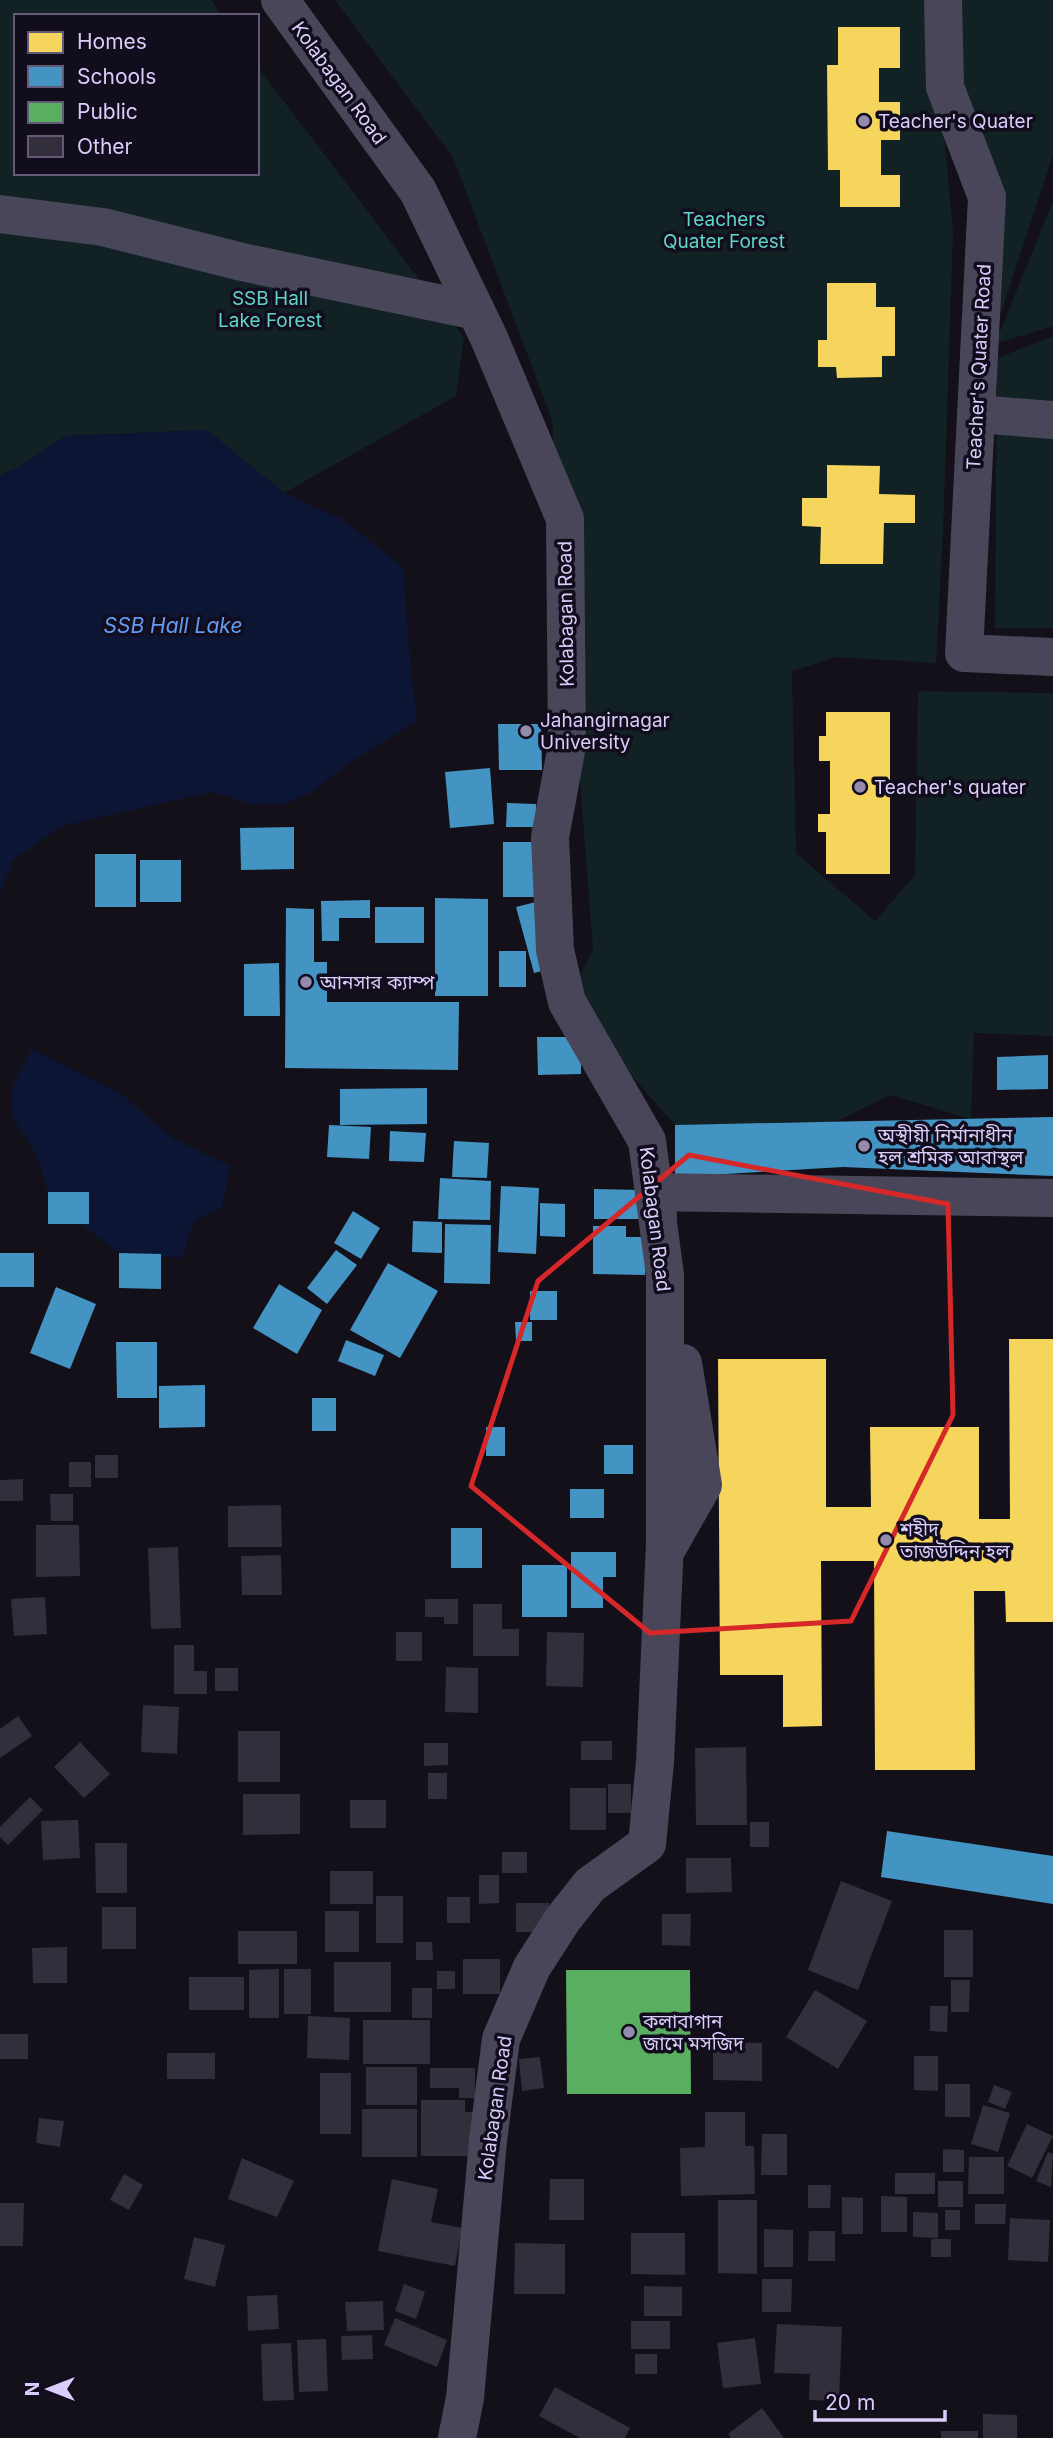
<svg xmlns="http://www.w3.org/2000/svg" width="1053" height="2438" viewBox="0 0 1053 2438" font-family="Inter,'Noto Sans Bengali',sans-serif">
<style>
.green{fill:#112124}
.water{fill:#0d1534}
.homes{fill:#f6d55c}
.schools{fill:#4393c3}
.public{fill:#5aae61}
.building{fill:#322e3c}
.lines{fill:none;stroke-linecap:round;stroke-linejoin:round}
.minor{stroke:#494659;stroke-width:38}
.marked{fill:none;stroke:#d62828;stroke-width:5;stroke-linejoin:round}
.poi-dot{fill:#948bac;stroke:#120d1d;stroke-width:2.5}
.labels{text-anchor:middle;dominant-baseline:central;stroke-width:7;stroke-linejoin:round;paint-order:stroke}
.street-label{font-size:19px;fill:#d9cdfb;stroke:#120d1d}
.poi-label{font-size:19px;fill:#d9cdfb;stroke:#120d1d;text-anchor:start}
.park-label{font-size:19px;fill:#5fd5c9;stroke:#120d1d}
.water-label{font-size:21px;font-style:italic;fill:#639af3;stroke:#120d1d}
</style>
<rect width="100%" height="100%" fill="#13101a"/>
<!-- green -->
<g class="green">
<polygon points="0,0 211,0 222,16 16,16 16,173 257,173 257,66 464,338 456,396 284,493 207,430 65,436 18,468 0,475"/>
<polygon points="335,0 932,0 953,231 943,533 936,663 836,657 792,671 796,853 875,921 915,875 918,691 1053,693 1053,1036 974,1033 971,1119 890,1095 835,1122 675,1125 567,1002 593,949 552,420 453,157"/>
<polygon points="958,0 1053,0 1053,155 996,328 960,83"/>
<polygon points="1053,201 1053,326 995,344"/>
<polygon points="1053,336 1053,628 995,628 997,358"/>
</g>
<!-- water -->
<g class="water">
<polygon points="207,430 284,493 342,519 404,568 408,640 417,721 348,764 314,791 285,804 252,804 212,792 62,826 13,860 0,894 0,475 18,468 65,436"/>
<polygon points="32,1049 120,1093 174,1139 230,1166 222,1207 194,1221 181,1258 119,1253 63,1211 48,1192 35,1152 13,1118 11,1090"/>
</g>
<!-- homes -->
<g class="homes">
<polygon points="838,27 900,27 900,68 879,68 879,102 900,102 900,140 881,140 881,175 900,175 900,207 840,207 840,170 828,170 827,65 838,65"/>
<polygon points="827,283 876,283 876,307 895,307 895,356 882,356 882,377 837,378 836,367 818,367 818,340 827,340"/>
<polygon points="827,465 880,466 879,494 915,495 915,523 884,523 883,564 820,564 821,527 802,526 802,498 827,498"/>
<polygon points="826,712 890,712 890,874 826,874 826,832 818,832 818,814 830,814 830,761 819,761 819,736 826,736"/>
<polygon points="1009,1339 1053,1339 1053,1622 1006,1622 1005,1591 974,1591 975,1770 875,1770 874,1561 821,1561 822,1726 783,1727 783,1675 720,1675 718,1359 826,1359 826,1507 871,1507 870,1427 979,1427 979,1519 1010,1519"/>
</g>
<!-- schools -->
<g class="schools">
<polygon points="498,724 541,724 542,770 499,770"/>
<polygon points="490,768 494,824 450,828 445,772"/>
<polygon points="507,803 536,804 536,827 506,827"/>
<polygon points="294,827 294,869 241,870 240,828"/>
<rect x="503" y="842" width="36" height="55"/>
<rect x="95" y="854" width="41" height="53"/>
<rect x="140" y="860" width="41" height="42"/>
<polygon points="435,898 488,899 488,996 435,996"/>
<polygon points="370,900 370,918 339,918 339,941 322,941 321,901"/>
<polygon points="536,902 554,968 534,973 516,907"/>
<rect x="375" y="907" width="49" height="36"/>
<polygon points="286,908 314,909 314,962 327,962 327,1002 459,1002 458,1070 285,1068"/>
<rect x="499" y="951" width="27" height="36"/>
<polygon points="279,963 280,1016 244,1016 244,964"/>
<polygon points="537,1037 581,1037 581,1074 538,1075"/>
<polygon points="1048,1055 1048,1089 997,1090 997,1057"/>
<polygon points="427,1088 427,1124 340,1125 340,1089"/>
<polygon points="1053,1117 1053,1176 843,1167 675,1177 675,1125"/>
<polygon points="329,1125 371,1127 369,1159 327,1157"/>
<polygon points="390,1131 426,1133 424,1162 389,1161"/>
<polygon points="454,1141 489,1143 487,1178 452,1177"/>
<polygon points="440,1178 491,1181 490,1220 438,1219"/>
<polygon points="501,1186 539,1188 536,1254 498,1252"/>
<polygon points="594,1189 641,1190 640,1219 594,1219"/>
<rect x="48" y="1192" width="41" height="32"/>
<polygon points="540,1203 565,1204 565,1237 540,1236"/>
<polygon points="353,1211 380,1228 361,1259 334,1243"/>
<polygon points="413,1221 442,1222 442,1253 412,1252"/>
<polygon points="445,1224 491,1225 490,1284 444,1283"/>
<polygon points="593,1226 626,1226 626,1237 646,1237 645,1275 593,1274"/>
<polygon points="336,1250 357,1265 327,1304 307,1288"/>
<rect x="0" y="1253" width="34" height="34"/>
<polygon points="119,1253 161,1254 161,1289 119,1288"/>
<polygon points="388,1263 438,1291 400,1358 350,1330"/>
<polygon points="279,1284 322,1310 297,1354 253,1328"/>
<polygon points="56,1287 96,1304 70,1369 30,1353"/>
<rect x="530" y="1291" width="27" height="29"/>
<polygon points="515,1322 532,1322 532,1341 516,1341"/>
<polygon points="346,1340 384,1355 375,1376 338,1361"/>
<polygon points="116,1342 157,1342 157,1398 117,1398"/>
<polygon points="205,1385 205,1427 159,1428 159,1386"/>
<rect x="312" y="1398" width="24" height="33"/>
<rect x="486" y="1427" width="19" height="29"/>
<rect x="604" y="1445" width="29" height="29"/>
<rect x="570" y="1489" width="34" height="29"/>
<rect x="451" y="1528" width="31" height="40"/>
<polygon points="571,1552 616,1552 616,1577 603,1577 603,1608 571,1608"/>
<rect x="522" y="1565" width="45" height="52"/>
<polygon points="887,1831 1053,1856 1053,1904 881,1877"/>
</g>
<!-- public -->
<polygon class="public" points="566,1970 690,1970 691,2094 567,2094"/>
<!-- building -->
<g class="building">
<rect x="95" y="1455" width="23" height="23"/>
<rect x="69" y="1462" width="22" height="25"/>
<polygon points="23,1479 23,1501 0,1501 0,1480"/>
<polygon points="50,1494 73,1494 73,1521 51,1521"/>
<polygon points="281,1505 282,1547 228,1547 228,1506"/>
<polygon points="36,1525 79,1525 80,1576 36,1577"/>
<polygon points="178,1547 181,1628 151,1629 148,1548"/>
<polygon points="281,1555 282,1595 242,1595 241,1556"/>
<polygon points="45,1597 47,1634 14,1636 11,1599"/>
<polygon points="425,1599 458,1599 458,1624 444,1624 444,1617 425,1617"/>
<polygon points="473,1604 502,1604 502,1629 519,1629 519,1656 473,1656"/>
<rect x="396" y="1632" width="26" height="29"/>
<polygon points="547,1632 584,1633 583,1687 546,1686"/>
<polygon points="174,1645 194,1645 194,1671 207,1671 207,1694 174,1694"/>
<polygon points="446,1667 478,1668 478,1713 445,1712"/>
<rect x="215" y="1668" width="23" height="23"/>
<polygon points="143,1705 179,1707 177,1754 141,1752"/>
<polygon points="18,1716 32,1736 0,1758 0,1729"/>
<rect x="238" y="1731" width="42" height="51"/>
<rect x="581" y="1741" width="31" height="19"/>
<polygon points="80,1742 110,1774 84,1798 54,1767"/>
<polygon points="424,1743 448,1743 448,1765 424,1766"/>
<polygon points="746,1747 747,1825 696,1825 695,1748"/>
<rect x="428" y="1773" width="19" height="26"/>
<rect x="608" y="1784" width="23" height="29"/>
<rect x="570" y="1788" width="36" height="42"/>
<polygon points="243,1794 300,1794 300,1834 243,1835"/>
<polygon points="30,1797 43,1810 8,1845 0,1837 0,1827"/>
<rect x="350" y="1800" width="36" height="28"/>
<polygon points="78,1820 80,1858 43,1860 41,1821"/>
<rect x="750" y="1822" width="19" height="25"/>
<polygon points="95,1843 127,1843 127,1893 96,1893"/>
<rect x="502" y="1852" width="25" height="21"/>
<polygon points="686,1858 731,1858 732,1892 686,1893"/>
<rect x="330" y="1871" width="43" height="33"/>
<polygon points="479,1875 499,1875 499,1903 479,1904"/>
<polygon points="841,1881 892,1901 858,1990 808,1970"/>
<rect x="376" y="1896" width="27" height="47"/>
<rect x="447" y="1897" width="23" height="26"/>
<rect x="516" y="1903" width="33" height="29"/>
<rect x="102" y="1907" width="34" height="42"/>
<rect x="325" y="1911" width="34" height="41"/>
<polygon points="662,1914 691,1914 690,1946 662,1945"/>
<rect x="944" y="1930" width="29" height="47"/>
<rect x="238" y="1931" width="59" height="33"/>
<polygon points="416,1942 432,1942 433,1960 416,1960"/>
<polygon points="67,1947 67,1983 33,1983 32,1948"/>
<rect x="463" y="1959" width="37" height="35"/>
<rect x="334" y="1962" width="57" height="50"/>
<polygon points="279,1969 279,2018 249,2018 249,1970"/>
<rect x="284" y="1969" width="27" height="45"/>
<rect x="437" y="1971" width="18" height="18"/>
<rect x="189" y="1977" width="55" height="33"/>
<polygon points="951,1980 970,1980 969,2012 951,2012"/>
<rect x="412" y="1988" width="20" height="30"/>
<polygon points="815,1990 867,2021 838,2069 786,2037"/>
<polygon points="930,2006 948,2006 947,2032 930,2031"/>
<polygon points="308,2016 350,2018 349,2060 307,2058"/>
<rect x="363" y="2020" width="67" height="44"/>
<rect x="0" y="2034" width="28" height="25"/>
<polygon points="713,2042 762,2043 762,2081 713,2080"/>
<rect x="167" y="2053" width="48" height="26"/>
<polygon points="914,2056 938,2056 938,2091 914,2090"/>
<polygon points="540,2057 544,2088 522,2091 519,2059"/>
<rect x="366" y="2067" width="51" height="38"/>
<polygon points="430,2068 475,2068 475,2098 459,2098 459,2088 430,2088"/>
<rect x="320" y="2073" width="31" height="61"/>
<rect x="945" y="2084" width="25" height="33"/>
<polygon points="994,2085 1012,2092 1005,2109 988,2102"/>
<polygon points="421,2100 465,2100 465,2112 483,2112 483,2156 421,2156"/>
<polygon points="983,2105 1010,2113 998,2152 971,2144"/>
<rect x="362" y="2109" width="55" height="48"/>
<polygon points="705,2112 745,2112 745,2146 754,2146 755,2194 681,2196 680,2148 705,2147"/>
<polygon points="39,2118 64,2121 60,2147 36,2143"/>
<polygon points="1027,2124 1053,2136 1032,2178 1007,2166"/>
<polygon points="762,2134 787,2134 787,2175 761,2175"/>
<polygon points="943,2149 964,2150 964,2172 943,2172"/>
<polygon points="1048,2152 1053,2154 1051,2187 1036,2181"/>
<polygon points="969,2157 1004,2157 1004,2194 968,2194"/>
<polygon points="242,2158 294,2181 277,2217 228,2199"/>
<rect x="895" y="2173" width="40" height="21"/>
<polygon points="124,2174 143,2185 129,2210 110,2200"/>
<polygon points="392,2179 438,2189 431,2222 462,2228 455,2266 378,2251"/>
<polygon points="550,2179 584,2179 584,2220 549,2220"/>
<rect x="938" y="2181" width="25" height="26"/>
<polygon points="808,2185 831,2185 830,2208 808,2208"/>
<polygon points="881,2196 907,2197 907,2232 881,2232"/>
<polygon points="842,2197 863,2198 863,2234 842,2234"/>
<polygon points="718,2200 757,2200 757,2274 718,2273"/>
<polygon points="0,2203 24,2203 23,2246 0,2246"/>
<polygon points="975,2204 1006,2204 1005,2224 975,2224"/>
<rect x="945" y="2210" width="15" height="20"/>
<polygon points="913,2212 938,2213 938,2238 913,2237"/>
<polygon points="1010,2218 1050,2220 1048,2262 1008,2260"/>
<polygon points="764,2229 793,2230 793,2267 764,2267"/>
<polygon points="809,2231 835,2231 835,2261 808,2261"/>
<polygon points="631,2233 685,2233 685,2275 631,2274"/>
<polygon points="194,2237 225,2245 215,2287 184,2279"/>
<rect x="931" y="2239" width="20" height="18"/>
<polygon points="515,2243 565,2244 565,2294 514,2294"/>
<polygon points="762,2279 792,2279 791,2312 762,2312"/>
<polygon points="404,2284 425,2292 416,2319 395,2311"/>
<polygon points="644,2286 682,2287 682,2316 644,2316"/>
<polygon points="277,2295 279,2329 248,2331 247,2296"/>
<polygon points="383,2301 384,2330 347,2331 345,2302"/>
<polygon points="395,2318 447,2340 437,2367 384,2345"/>
<rect x="631" y="2321" width="39" height="28"/>
<polygon points="777,2324 842,2327 839,2401 809,2400 810,2374 774,2373"/>
<polygon points="372,2335 373,2359 342,2360 341,2336"/>
<polygon points="755,2338 761,2384 723,2388 717,2343"/>
<polygon points="326,2339 328,2391 299,2392 297,2340"/>
<polygon points="291,2343 294,2400 263,2401 261,2344"/>
<rect x="635" y="2354" width="22" height="20"/>
<polygon points="555,2387 630,2428 625,2438 580,2438 539,2416"/>
<polygon points="762,2408 784,2438 731,2438 728,2434"/>
<polygon points="983,2414 1017,2415 1017,2438 983,2438"/>
<rect x="941" y="2431" width="37" height="7"/>
</g>
<g class="lines">
<!-- minor -->
<g class="minor">
<polyline points="280,0 418,191 489,338 565,519 567,746 550,837 555,950 567,1002 647,1141 665,1275 665,1543 655,1762 647,1844 590,1885 563,1919 532,1967 501,2039 488,2141 465,2398 457,2438"/>
<polyline points="943,0 945,87 987,197 964,653 1053,657"/>
<polyline points="0,214 103,227 242,262 476,311"/>
<polyline points="976,414 1053,420"/>
<polyline points="658,1217 654,1192 1053,1198"/>
<polyline points="666,1550 703,1485 683,1363"/>
</g>
</g>
<!-- marked area -->
<path class="marked" d="M689,1155L948,1204L953,1415L851,1621L650,1633L471,1486L538,1281Z"/>
<!-- markers -->
<g class="poi-dot">
<circle cx="864" cy="121" r="7"/>
<circle cx="526" cy="731" r="7"/>
<circle cx="860" cy="787" r="7"/>
<circle cx="306" cy="982" r="7"/>
<circle cx="864" cy="1146" r="7"/>
<circle cx="886" cy="1540" r="7"/>
<circle cx="629" cy="2032" r="7"/>
</g>
<g class="labels">
<!-- street labels -->
<g class="street-label">
<text transform="translate(339 83) rotate(54)">Kolabagan Road</text>
<text transform="translate(979 367) rotate(-87)">Teacher's Quater Road</text>
<text transform="translate(566 614) rotate(-91)">Kolabagan Road</text>
<text transform="translate(655 1219) rotate(83)">Kolabagan Road</text>
<text transform="translate(495 2108) rotate(-82)">Kolabagan Road</text>
</g>
<!-- poi labels -->
<g class="poi-label">
<text x="878" y="121">Teacher's Quater</text>
<text x="540" y="720">Jahangirnagar<tspan x="540" dy="22">University</tspan></text>
<text x="874" y="787">Teacher's quater</text>
<text x="320" y="982">আনসার ক্যাম্প</text>
<text x="878" y="1135">অস্থীয়ী নির্মানাধীন<tspan x="878" dy="22">হল শ্রমিক আবাস্থল</tspan></text>
<text x="900" y="1529">শহীদ<tspan x="900" dy="22">তাজউদ্দিন হল</tspan></text>
<text x="643" y="2021">কলাবাগান<tspan x="643" dy="22">জামে মসজিদ</tspan></text>
</g>
<!-- park labels -->
<g class="park-label">
<text x="724" y="219">Teachers<tspan x="724" dy="22">Quater Forest</tspan></text>
<text x="270" y="298">SSB Hall<tspan x="270" dy="22">Lake Forest</tspan></text>
</g>
<!-- water labels -->
<g class="water-label">
<text x="173" y="625">SSB Hall Lake</text>
</g>
</g>
<!-- legend -->
<rect x="14" y="14" width="245" height="161" fill="#120d1d" stroke="#625a76" stroke-width="2"/>
<rect x="28" y="32" width="35" height="21" fill="#f6d55c" stroke="#625a76" stroke-width="2"/>
<text x="77" y="49" font-size="21" fill="#d9cdfb">Homes</text>
<rect x="28" y="66" width="35" height="21" fill="#4393c3" stroke="#625a76" stroke-width="2"/>
<text x="77" y="84" font-size="21" fill="#d9cdfb">Schools</text>
<rect x="28" y="102" width="35" height="21" fill="#5aae61" stroke="#625a76" stroke-width="2"/>
<text x="77" y="119" font-size="21" fill="#d9cdfb">Public</text>
<rect x="28" y="136" width="35" height="21" fill="#322e3c" stroke="#625a76" stroke-width="2"/>
<text x="77" y="154" font-size="21" fill="#d9cdfb">Other</text>
<!-- north arrow -->
<g transform="translate(49 2389) rotate(270)" stroke="#120d1d" stroke-width="5" paint-order="stroke">
<path d="M0-5L12 26L0 18L-12 26Z" fill="#d9cdfb"/>
<text y="-10" font-size="19" font-weight="bold" text-anchor="middle" fill="#d9cdfb">N</text>
</g>
<!-- scale -->
<path d="M815 2410v10h130v-10" fill="none" stroke="#d9cdfb" stroke-width="3.5"/>
<text x="825" y="2410" font-size="21" fill="#d9cdfb" stroke="#120d1d" stroke-width="5" paint-order="stroke">20 m</text>
</svg>
